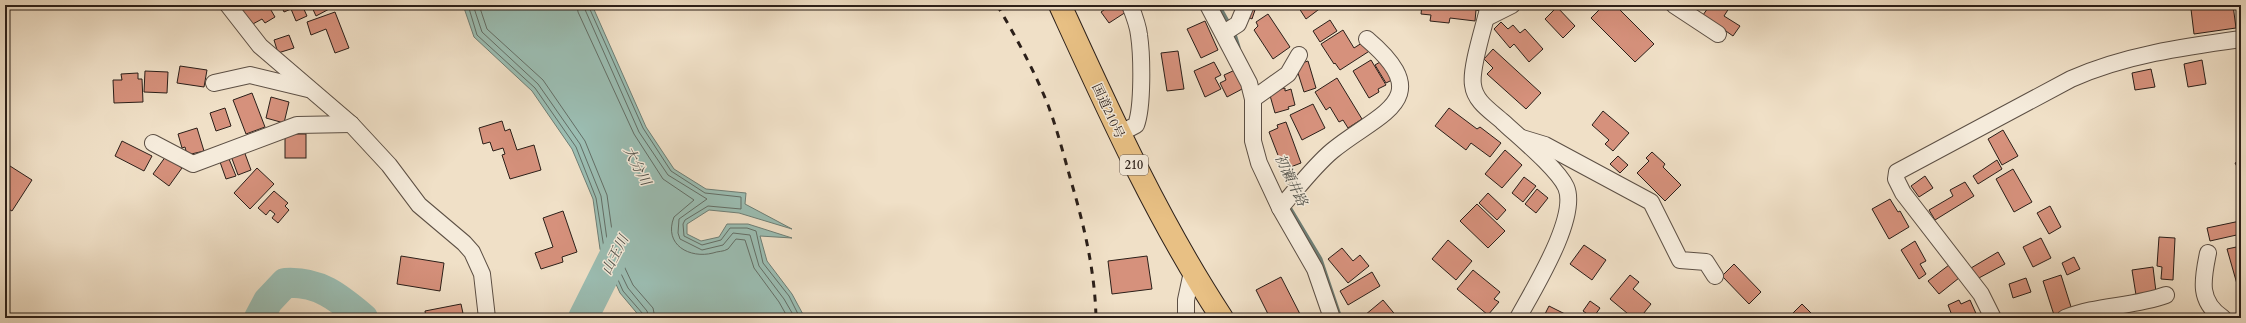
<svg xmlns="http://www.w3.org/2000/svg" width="2246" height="323" viewBox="0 0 2246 323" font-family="Cardo,'Noto Serif JP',serif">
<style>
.water{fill:#9bbdb2;stroke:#6e7e75}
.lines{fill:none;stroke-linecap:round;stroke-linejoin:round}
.shore{stroke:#636e66;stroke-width:1}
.stream{stroke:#6e7e75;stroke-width:5}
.river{stroke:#9bbdb2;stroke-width:30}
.building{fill:#d6917c;stroke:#2b1f19}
.minor-casing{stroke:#5c4f44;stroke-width:18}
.highway-casing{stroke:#2b1f19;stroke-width:24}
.minor{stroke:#f5ebdb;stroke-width:16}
.highway{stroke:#e8c084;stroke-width:22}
.rail{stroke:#2b1f19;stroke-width:3;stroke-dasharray:7 7;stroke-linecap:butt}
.labels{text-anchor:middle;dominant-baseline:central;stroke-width:3;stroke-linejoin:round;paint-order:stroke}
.shield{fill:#f5ebdb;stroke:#685c53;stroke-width:1}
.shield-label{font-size:12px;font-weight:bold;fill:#2b1f19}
.street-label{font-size:13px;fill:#2b1f19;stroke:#f5ebdb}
.water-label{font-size:14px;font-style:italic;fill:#4d4e47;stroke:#f5ebdb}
</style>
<rect width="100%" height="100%" fill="#f0e0c7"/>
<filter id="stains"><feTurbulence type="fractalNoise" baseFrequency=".005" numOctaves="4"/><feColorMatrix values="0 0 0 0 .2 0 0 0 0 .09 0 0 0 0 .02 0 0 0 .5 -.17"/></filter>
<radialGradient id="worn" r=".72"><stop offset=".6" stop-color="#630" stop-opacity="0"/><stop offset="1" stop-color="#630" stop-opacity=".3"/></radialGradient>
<!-- water -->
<polygon class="water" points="463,5 592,5 646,127 674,169 706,189 746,193 745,204 792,229 739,213 709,210 687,224 687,234 701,241 719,237 727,224 748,224 792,238 760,236 767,261 792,294 805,318 641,318 620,293 600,249 593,199 572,149 532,91 474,37"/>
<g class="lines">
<!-- shore -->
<g class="shore">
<polyline points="468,5 477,35 535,88 576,147 596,198 604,248 623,291 643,314 644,318"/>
<polyline points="473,5 482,32 538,84 580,144 601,196 608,247 628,288 647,311 649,318"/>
<polyline points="479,5 487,29 543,80 585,141 607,195 614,245 633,285 653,308 655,318"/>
<path d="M577,5L578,12L634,134L663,179L694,200L674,217C663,245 690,259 713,253C718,251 723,252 728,249C731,246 733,242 736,239L745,240L754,268L779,302L788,318"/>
<polyline points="583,5 639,132 668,175 707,199 679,219 678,233 680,239 702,250 723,245 733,233 750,235 759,266 784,299 795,318"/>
<polyline points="588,5 643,128 671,171 705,193 741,197 741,209 708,206 685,220 683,224 684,236 702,245 721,240 730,228 747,228 756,231 763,263 789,296 800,318"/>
</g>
<!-- stream -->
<g class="stream">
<polyline points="1218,5 1234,34 1238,47"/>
<polyline points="1287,204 1320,259 1340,318"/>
</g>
<!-- river -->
<g class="river">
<path d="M259,318L268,301L285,283C319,281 338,297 363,318"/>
<polyline points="583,318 627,230"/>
</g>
</g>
<!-- building -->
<g class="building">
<polygon points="239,5 268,5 275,17 265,23 262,19 251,25"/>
<polygon points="281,5 302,5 307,16 296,21 291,9 284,12"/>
<polygon points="311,5 332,5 333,7 316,16"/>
<polygon points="1111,5 1121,5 1126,12 1109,23 1101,12"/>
<polygon points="1297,5 1320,5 1322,7 1306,19"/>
<polygon points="1422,5 1481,5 1480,11 1476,10 1475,21 1450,18 1449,23 1430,21 1431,15 1421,14"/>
<polygon points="1604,5 1615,5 1654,44 1635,62 1591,18"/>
<polygon points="1710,5 1731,5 1724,16 1740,26 1733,36 1703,15"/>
<polygon points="2224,5 2233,5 2236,28 2194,34 2191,9"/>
<polygon points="1557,7 1575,26 1563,38 1545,19"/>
<polygon points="1251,8 1255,10 1252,19 1248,17"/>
<polygon points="335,12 349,48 335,53 326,29 311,35 307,22"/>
<polygon points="1268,14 1290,47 1273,59 1254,30 1258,26 1256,22"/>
<polygon points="1330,20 1337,31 1320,42 1313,31"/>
<polygon points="1205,21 1218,50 1201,58 1187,29"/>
<polygon points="1501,22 1508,29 1513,25 1520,33 1525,29 1543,49 1529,62 1514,44 1510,48 1494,29"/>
<polygon points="1343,30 1354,48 1365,41 1371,50 1340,70 1335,63 1334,64 1321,44"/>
<polygon points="289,35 294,48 278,53 274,40"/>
<polygon points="1493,49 1541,93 1526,109 1487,74 1493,68 1484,59"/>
<polygon points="1178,51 1184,89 1167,91 1161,53"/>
<polygon points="1385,59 1396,78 1386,83 1375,65"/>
<polygon points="1371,60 1386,85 1378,89 1379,92 1369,98 1353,71"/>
<polygon points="2202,60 2206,84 2188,87 2184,64"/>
<polygon points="1308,61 1316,88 1304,92 1297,70 1300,69 1299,64"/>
<polygon points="1214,62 1221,75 1215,78 1221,89 1205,97 1194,71"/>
<polygon points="180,66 207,70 204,87 177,83"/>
<polygon points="2151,69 2155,87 2135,90 2132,73"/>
<polygon points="1235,70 1244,88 1227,97 1220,83 1226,80 1224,75"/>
<polygon points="145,71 168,72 167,93 144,92"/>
<polygon points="138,73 138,79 142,79 143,102 114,103 113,80 122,80 121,74"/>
<polygon points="1337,78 1362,119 1348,128 1343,120 1339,122 1330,107 1326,110 1315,92"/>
<polygon points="1285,88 1285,91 1291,89 1295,105 1288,107 1289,109 1275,113 1269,92"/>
<polygon points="252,93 265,127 246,134 233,100"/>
<polygon points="271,97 289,102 284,123 266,118"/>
<polygon points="1313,104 1325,128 1302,140 1290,115"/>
<polygon points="225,108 231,126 216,131 210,113"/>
<polygon points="1449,108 1477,129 1480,127 1501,143 1490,157 1471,143 1466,150 1435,126"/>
<polygon points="1603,111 1629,133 1613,151 1605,144 1609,140 1592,125"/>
<polygon points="502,121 505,131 510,129 517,150 534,145 541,170 510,179 502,155 505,154 503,148 493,151 490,142 483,144 479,128"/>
<polygon points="1286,122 1301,163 1288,168 1285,161 1281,163 1269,132 1278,128 1277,125"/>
<polygon points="197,128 204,151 187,155 185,147 182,148 178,134"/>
<polygon points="2003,130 2018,156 2002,165 1988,139"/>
<rect x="285" y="134" width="21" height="24"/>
<polygon points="122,141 152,156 144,171 115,156"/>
<polygon points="1505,150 1522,165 1502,188 1485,174"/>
<polygon points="244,151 251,170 238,175 231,156"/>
<polygon points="1652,152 1665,164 1663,167 1681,185 1665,201 1637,173 1649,161 1646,158"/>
<polygon points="166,156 182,168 169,186 153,174"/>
<polygon points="1618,156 1628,165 1620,173 1610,164"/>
<polygon points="229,159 236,176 226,179 220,162"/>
<polygon points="1997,160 2002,169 1978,184 1973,176"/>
<polygon points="2241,160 2241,174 2235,163"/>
<polygon points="10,166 32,180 12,211 5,207 5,174"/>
<polygon points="257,168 274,184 250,209 234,193"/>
<polygon points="2013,169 2032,202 2014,212 1996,179"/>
<polygon points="1925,176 1933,188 1919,197 1911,186"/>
<polygon points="1524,177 1536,186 1523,202 1512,193"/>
<polygon points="1965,182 1974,196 1935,220 1929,210 1953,196 1950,190"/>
<polygon points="1537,189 1548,198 1536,213 1525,204"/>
<polygon points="274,191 288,203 285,206 289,210 278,223 272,218 275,214 270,210 266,215 258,208"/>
<polygon points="1488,193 1506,210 1497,220 1479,203"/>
<polygon points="1890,199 1898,212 1900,211 1909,227 1889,239 1872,209"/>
<polygon points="1477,204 1505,231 1488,248 1460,221"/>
<polygon points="2050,206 2061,227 2049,234 2037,213"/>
<polygon points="563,211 577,252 562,257 563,262 541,269 535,253 553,247 543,218"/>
<polygon points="2240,221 2241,234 2210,241 2207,228"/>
<polygon points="2159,237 2175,238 2173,280 2161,279 2162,267 2157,266"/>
<polygon points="2041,238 2051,258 2033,267 2023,247"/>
<polygon points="1448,240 1472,261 1456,280 1432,259"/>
<polygon points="1915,241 1926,261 1920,264 1926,274 1919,279 1901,250"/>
<polygon points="1584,245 1606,260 1592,280 1570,264"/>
<polygon points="2241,246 2241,283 2237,284 2227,249"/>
<polygon points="1342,248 1353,261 1360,255 1369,266 1348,283 1328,259"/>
<polygon points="1998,252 2005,264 1977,279 1971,268"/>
<polygon points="401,256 444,263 440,291 397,284"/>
<polygon points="1147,256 1152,289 1112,294 1108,261"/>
<polygon points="2074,257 2080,269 2067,275 2062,263"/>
<polygon points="1734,264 1761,292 1749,304 1722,276"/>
<polygon points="1949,265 1959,278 1939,294 1928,281"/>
<polygon points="2153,267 2156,292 2136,295 2132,270"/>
<polygon points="1473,270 1500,292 1494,299 1499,302 1488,315 1457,289"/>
<polygon points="1372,272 1380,286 1348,305 1340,291"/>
<polygon points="1630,275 1639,282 1633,289 1651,304 1640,318 1633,318 1610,299"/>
<polygon points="2061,275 2072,310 2054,315 2043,281"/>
<polygon points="1281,277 1301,316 1298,318 1270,318 1256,290"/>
<polygon points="2026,278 2031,292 2013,298 2009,284"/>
<polygon points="1383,300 1398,318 1367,318 1365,315"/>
<polygon points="1959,300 1961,304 1970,300 1978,318 1953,318 1948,305"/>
<polygon points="1590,301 1600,308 1593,318 1583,311"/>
<polygon points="461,304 464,318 426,318 425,311"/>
<polygon points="1802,304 1816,318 1788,318"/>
<polygon points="1549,306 1573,318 1543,318"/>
</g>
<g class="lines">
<!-- minor casing -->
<g class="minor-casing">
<g id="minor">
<polyline points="228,5 260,46 351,124 389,165 419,205 464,243 472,252 482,274 487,318"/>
<polyline points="1208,5 1249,83 1253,99 1253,141 1259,163 1280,208 1315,269 1332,318"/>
<path d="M1489,5C1485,24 1470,68 1473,85C1475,102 1491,111 1503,122C1519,137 1557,168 1566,187C1579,217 1533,290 1518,318"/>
<polyline points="1674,5 1718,34"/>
<polyline points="1486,18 1512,5"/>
<polyline points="1224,33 1238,24 1246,5"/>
<polyline points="214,83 250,75 308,89"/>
<polyline points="1253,99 1288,74 1299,55"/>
<path d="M1119,134L1136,125C1143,107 1142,55 1139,35C1138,25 1134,15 1130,5"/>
<polyline points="1522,138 1545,145 1651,202 1680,260 1706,262 1715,276"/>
<polyline points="153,143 193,164 297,125 351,124"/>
<path d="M1280,208C1297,189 1313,167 1332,151C1378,113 1439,100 1367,39"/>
<path d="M2208,253C2203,278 2197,301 2223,318"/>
<polyline points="1186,318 1186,300 1192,272"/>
<path d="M1993,318L1981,294L1903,193L1896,179L1897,172L2071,79C2125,55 2183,47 2241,39"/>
<path d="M2065,318C2097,305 2133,307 2166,295"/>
</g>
</g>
<!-- highway casing -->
<g class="highway-casing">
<path id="highway" d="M1060,5C1109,112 1157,219 1222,318"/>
</g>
<!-- minor -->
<use href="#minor" class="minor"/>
<!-- highway -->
<use href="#highway" class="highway"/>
<!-- rail -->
<path class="rail" d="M997,5C1016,37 1034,70 1048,105C1057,129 1064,156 1071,181C1084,225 1095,271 1096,318"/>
</g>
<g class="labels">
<!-- shield labels -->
<rect class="shield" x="1120" y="155" width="28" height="20" rx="3"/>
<g class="shield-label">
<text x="1134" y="165">210</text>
</g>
<!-- street labels -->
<g class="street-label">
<text transform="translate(1108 111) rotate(65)">国道210号</text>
</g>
<!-- water labels -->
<g class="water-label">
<text transform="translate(637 166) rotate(62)">大分川</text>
<text transform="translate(1291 180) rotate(64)">初瀬井路</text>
<text transform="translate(615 255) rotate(-63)">山王川</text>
</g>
</g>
<!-- margin -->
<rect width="2246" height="323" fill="none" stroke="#f0e0c7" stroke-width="20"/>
<rect x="6" y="6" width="2234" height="311" fill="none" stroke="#2b1f19" stroke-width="2"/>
<rect x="10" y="10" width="2226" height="303" fill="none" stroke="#2b1f19"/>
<rect width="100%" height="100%" filter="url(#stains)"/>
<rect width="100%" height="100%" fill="url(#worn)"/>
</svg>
